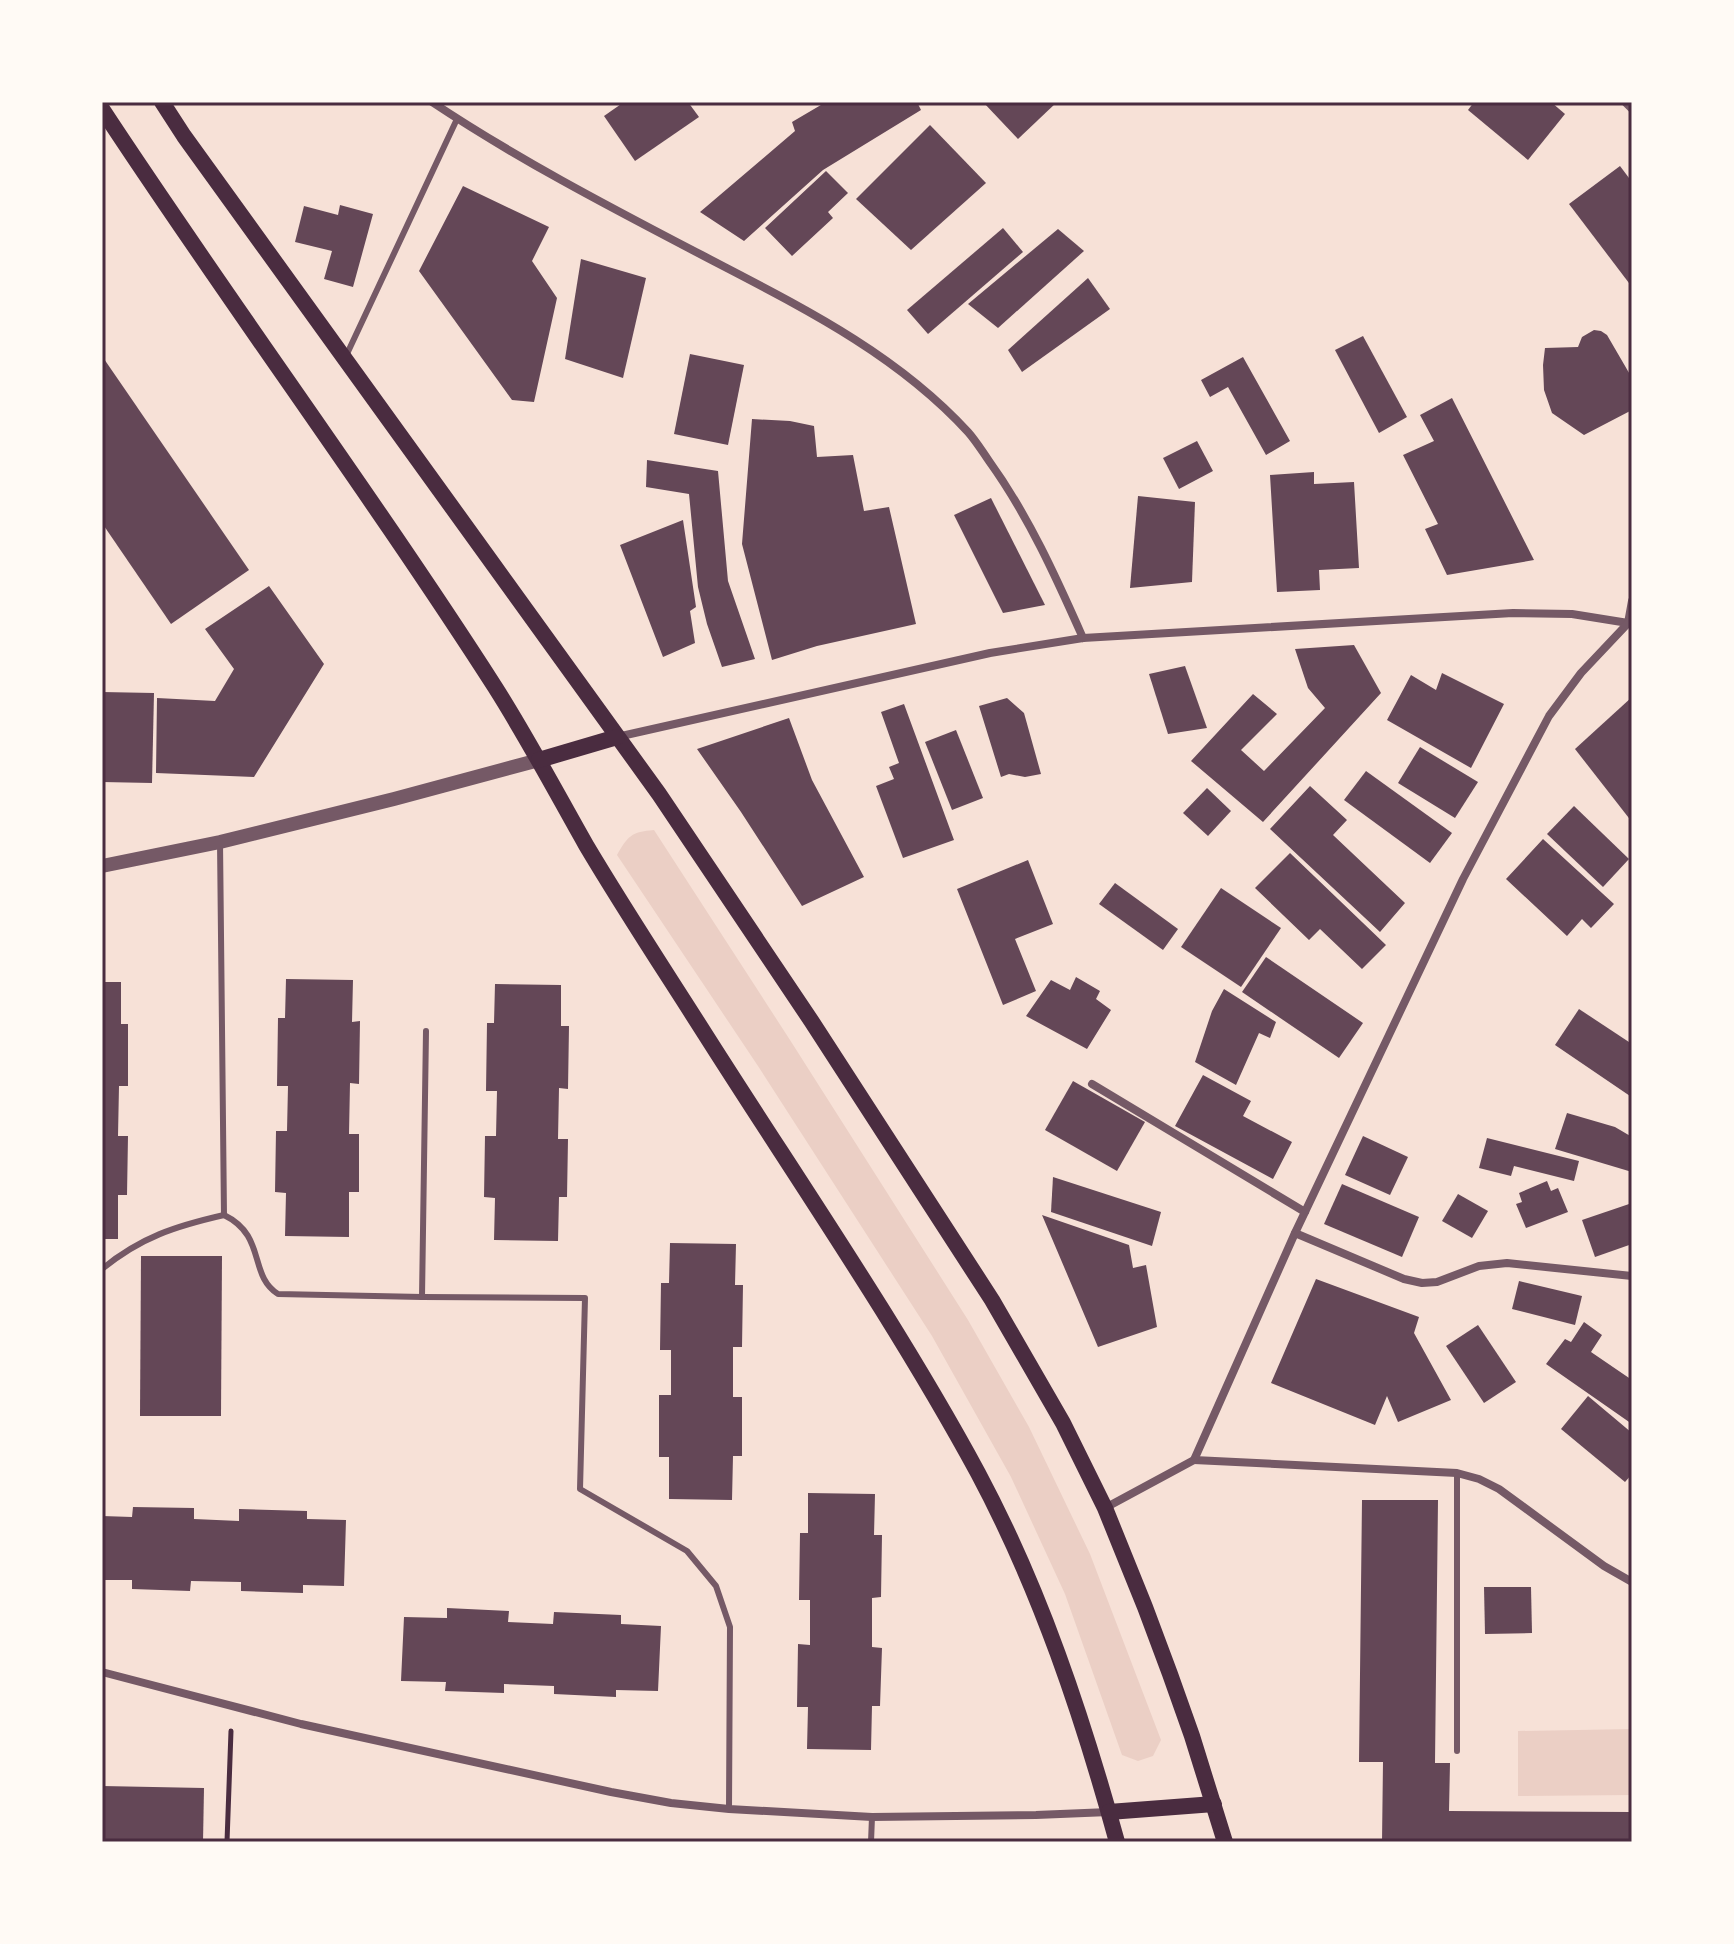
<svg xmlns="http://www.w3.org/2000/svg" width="1734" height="1944" viewBox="0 0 1734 1944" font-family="'Sofia Sans Condensed',sans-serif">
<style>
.green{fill:#ebcfc5}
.building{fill:#644757}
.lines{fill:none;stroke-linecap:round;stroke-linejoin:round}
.path{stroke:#4a2c40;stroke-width:5}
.service{stroke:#755966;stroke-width:6}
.minor{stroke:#755966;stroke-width:8}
.tertiary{stroke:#755966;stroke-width:14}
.secondary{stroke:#4a2c40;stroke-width:16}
.neatline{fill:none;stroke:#4a2c40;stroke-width:3}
</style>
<rect width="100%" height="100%" fill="#f7e1d7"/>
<!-- green -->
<g class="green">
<path d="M654,830L790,1040L968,1320L1029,1427L1090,1554L1161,1740L1153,1756L1138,1761L1122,1755L1065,1594L1011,1477L932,1336L758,1066L617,855C628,836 631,832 654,830Z"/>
<polygon points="1632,1729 1632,1795 1518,1796 1518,1731"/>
</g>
<!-- building -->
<g class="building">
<polygon points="624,102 688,102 699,117 635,161 604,116"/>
<polygon points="826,102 917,102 921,110 823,170 744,241 700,212 795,131 792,122"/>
<polygon points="983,102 1057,102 1018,139"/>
<polygon points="1474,102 1551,102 1565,114 1528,160 1468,110"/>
<polygon points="930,125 986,183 911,250 856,199"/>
<polygon points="1620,166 1632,182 1632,287 1569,204"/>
<polygon points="826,171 848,193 828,212 833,218 792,256 765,228"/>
<polygon points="463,186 549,227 532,261 557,298 534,402 512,400 419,271"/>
<polygon points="340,205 373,214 353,287 324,279 332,251 295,242 304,206 338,215"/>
<polygon points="1003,228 1023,252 928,334 907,310"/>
<polygon points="1058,229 1084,251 998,328 968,304"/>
<polygon points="581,259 646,278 623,378 565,359"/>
<polygon points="1088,278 1110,309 1022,372 1008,350"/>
<polygon points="1594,330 1601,331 1607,335 1632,378 1632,410 1584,435 1552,413 1544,390 1543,365 1545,348 1578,347 1582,337"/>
<polygon points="1363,336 1407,417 1379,433 1335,350"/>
<polygon points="690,354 744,365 728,445 674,434"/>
<polygon points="102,356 249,570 171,624 102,523"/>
<polygon points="1243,357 1290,441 1266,455 1228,387 1210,397 1201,380"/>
<polygon points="1452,398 1534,560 1447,575 1425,529 1438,524 1403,455 1434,441 1420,415"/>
<polygon points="752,419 790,421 814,426 817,457 853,455 864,511 889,507 916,624 817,646 772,660 742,544"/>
<polygon points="1197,441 1213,471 1179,489 1163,458"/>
<polygon points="647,460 718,471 728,581 755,659 722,667 707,624 698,587 689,494 646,487"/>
<polygon points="1314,472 1314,484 1354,482 1359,568 1319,570 1320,590 1277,592 1270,475"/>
<polygon points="1138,496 1195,502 1192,582 1130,588"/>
<polygon points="991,498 1045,605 1003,613 954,515"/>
<polygon points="683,520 696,607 690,611 695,643 663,657 620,545"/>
<polygon points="269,586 324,664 254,777 156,773 157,698 215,701 234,669 205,629"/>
<polygon points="1354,645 1381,693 1263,822 1191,761 1253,694 1277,714 1241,750 1264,771 1325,708 1308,688 1295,649"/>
<polygon points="1185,666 1207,728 1168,734 1149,674"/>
<polygon points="1442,673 1504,704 1471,768 1387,720 1411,675 1436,690"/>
<polygon points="102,692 154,693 152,783 102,782"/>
<polygon points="1632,697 1632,822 1575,749"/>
<polygon points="1007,698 1024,713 1041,774 1025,777 1009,774 1001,777 979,706"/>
<polygon points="904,704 954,840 903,858 876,786 894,779 889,767 899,763 881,712"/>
<polygon points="789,718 812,780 864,877 802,906 741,812 697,749"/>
<polygon points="956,730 983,798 952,810 925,742"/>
<polygon points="1420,747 1478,782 1455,818 1398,783"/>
<polygon points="1366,771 1452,833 1430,863 1344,800"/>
<polygon points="1310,786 1347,820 1333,835 1405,903 1380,932 1270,829"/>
<polygon points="1207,788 1231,811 1208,836 1183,813"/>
<polygon points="1574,806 1629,859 1603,887 1547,834"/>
<polygon points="1543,839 1614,904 1591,928 1582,919 1567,936 1506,879"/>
<polygon points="1290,853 1386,945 1362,969 1320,929 1309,940 1255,888"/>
<polygon points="1028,860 1053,924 1015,939 1036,991 1003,1005 957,889"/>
<polygon points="1115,883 1178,929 1163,950 1099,904"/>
<polygon points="1221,888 1281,928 1241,987 1181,947"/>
<polygon points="1266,957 1363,1023 1339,1058 1242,992"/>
<polygon points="1076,977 1100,991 1096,999 1111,1010 1087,1049 1026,1016 1051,980 1070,990"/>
<polygon points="286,979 353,980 352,1022 360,1021 359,1084 350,1083 349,1134 359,1134 359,1192 349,1192 349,1237 285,1236 286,1193 275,1192 276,1131 287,1131 288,1086 277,1086 278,1018 285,1018"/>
<polygon points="102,982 121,982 121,1024 128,1024 128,1086 119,1086 118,1136 128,1136 127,1195 118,1195 118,1239 102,1239"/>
<polygon points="495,984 561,985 561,1026 569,1026 568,1089 559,1088 558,1139 568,1139 567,1197 559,1197 558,1241 494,1240 495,1198 484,1197 485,1136 496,1136 497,1091 486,1091 487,1023 494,1023"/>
<polygon points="1224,989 1276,1022 1270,1038 1259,1033 1236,1085 1195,1062 1212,1011"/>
<polygon points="1579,1009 1632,1044 1632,1092 1630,1096 1555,1045"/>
<polygon points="1203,1075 1251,1101 1243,1116 1292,1142 1273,1179 1175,1126"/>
<polygon points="1073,1081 1145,1122 1117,1171 1045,1130"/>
<polygon points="1567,1113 1615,1127 1632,1137 1632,1172 1555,1149"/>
<polygon points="1363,1136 1408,1157 1390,1195 1345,1175"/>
<polygon points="1487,1138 1579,1161 1574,1181 1514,1166 1511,1176 1479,1168"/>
<polygon points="1053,1177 1161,1212 1152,1246 1051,1212"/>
<polygon points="1547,1181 1551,1191 1558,1188 1568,1212 1526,1228 1516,1204 1522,1202 1519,1193"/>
<polygon points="1342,1184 1419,1217 1402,1257 1324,1224"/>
<polygon points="1458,1194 1488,1211 1472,1238 1442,1221"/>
<polygon points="1632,1203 1632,1244 1595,1257 1582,1220"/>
<polygon points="1042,1215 1129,1245 1133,1268 1146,1265 1157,1327 1098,1347"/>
<polygon points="670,1243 736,1244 735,1285 743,1285 742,1347 733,1347 733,1397 742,1397 742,1456 733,1456 732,1500 669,1499 669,1457 659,1457 659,1395 671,1395 671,1350 660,1350 661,1283 669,1283"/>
<polygon points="141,1256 222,1256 221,1416 140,1416"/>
<polygon points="1316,1279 1419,1317 1414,1333 1451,1400 1398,1422 1387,1396 1375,1425 1271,1383"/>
<polygon points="1519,1281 1582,1296 1575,1325 1512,1309"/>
<polygon points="1584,1322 1602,1335 1591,1352 1632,1380 1632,1424 1546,1364 1565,1339 1571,1342"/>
<polygon points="1478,1325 1516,1382 1484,1403 1446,1346"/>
<polygon points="1588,1396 1632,1433 1632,1474 1625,1482 1561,1429"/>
<polygon points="808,1493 875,1494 874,1535 882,1535 881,1597 872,1598 872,1647 882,1648 880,1706 872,1706 871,1750 807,1749 808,1707 797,1707 798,1644 810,1645 810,1600 799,1600 800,1533 808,1533"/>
<polygon points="1362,1500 1438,1500 1435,1763 1450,1763 1449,1811 1632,1812 1632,1842 1382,1842 1383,1762 1359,1762"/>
<polygon points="133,1507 194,1508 194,1519 239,1521 239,1509 307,1511 307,1519 346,1520 344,1586 303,1585 303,1593 241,1591 241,1582 191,1581 190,1591 132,1589 132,1580 102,1580 102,1516 132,1517"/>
<polygon points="1484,1587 1531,1587 1532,1633 1485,1634"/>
<polygon points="447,1608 509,1611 508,1622 553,1624 554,1612 621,1615 621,1624 661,1626 658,1691 616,1690 616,1697 554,1694 554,1686 504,1684 504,1693 445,1691 446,1682 401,1681 404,1617 447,1618"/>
<polygon points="102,1786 204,1788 203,1842 102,1842"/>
</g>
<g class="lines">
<!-- path -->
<polyline class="path" points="227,1842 231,1731"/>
<!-- service -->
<g class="service">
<polyline points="346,356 457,119"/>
<path d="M220,842L224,1215C267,1236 248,1275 278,1294L422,1297L585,1298L580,1489L687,1551L716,1586L730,1627L729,1809"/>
<path d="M102,1269C141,1237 176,1226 224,1215"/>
<polyline points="422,1297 426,1031"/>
<polyline points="1457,1473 1457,1751"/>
<polyline points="871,1842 872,1817"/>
</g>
<!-- minor -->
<g class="minor">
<path d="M432,102C516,158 606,205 696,252C793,303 893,350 968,432C976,441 982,451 989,461C1028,515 1056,577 1083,638"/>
<polyline points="1625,102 1632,109"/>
<polyline points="617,737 990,653 1083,638 1513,613 1572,614 1628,623 1632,601"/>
<polyline points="1092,1084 1305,1212"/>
<polyline points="1295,1233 1404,1279 1422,1283 1437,1282 1479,1266 1507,1263 1632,1276"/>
<polyline points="1194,1460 1457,1473 1479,1479 1499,1489 1604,1566 1632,1582"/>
<polyline points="1105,1508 1194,1460 1295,1233 1463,879 1549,716 1581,673 1632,619"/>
<polyline points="102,1672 301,1724 611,1792 671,1803 729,1809 872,1817 1036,1815 1109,1812"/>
</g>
<!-- tertiary -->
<polyline class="tertiary" points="102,866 220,842 394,799 539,760"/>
<!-- secondary -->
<g class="secondary">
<polyline points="162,102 184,136 659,794 812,1022 992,1300 1063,1423 1105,1508 1145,1607 1170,1674 1192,1736 1225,1842"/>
<path d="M102,109C230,304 369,491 495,687C528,739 556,792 586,845C624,909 665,971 705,1034C797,1179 896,1322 978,1473C1040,1589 1082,1715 1117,1842"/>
<polyline points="539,760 617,737"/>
<polyline points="1109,1812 1214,1804"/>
</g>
</g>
<!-- border -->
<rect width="1734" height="1944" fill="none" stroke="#fffaf5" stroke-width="208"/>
<rect x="104" y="104" width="1526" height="1736" class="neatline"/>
</svg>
